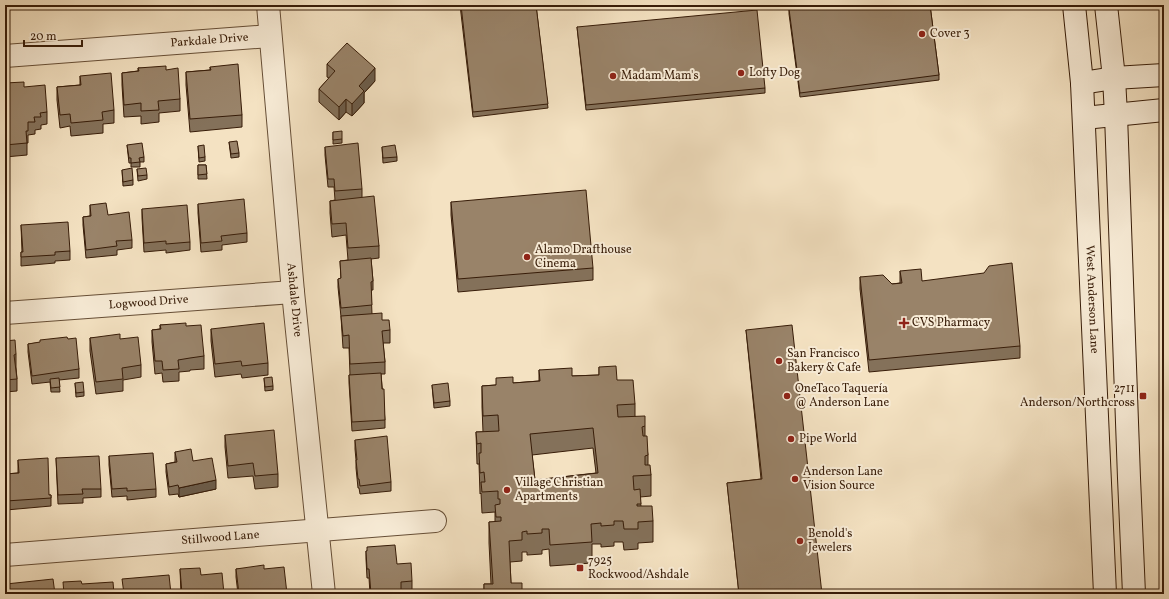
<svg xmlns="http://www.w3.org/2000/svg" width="1169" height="599" viewBox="0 0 1169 599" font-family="Vollkorn,serif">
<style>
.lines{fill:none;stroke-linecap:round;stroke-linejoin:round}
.street-casing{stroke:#664e36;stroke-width:24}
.secondary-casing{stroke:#371c08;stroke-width:24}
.street{stroke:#f8ecd7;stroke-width:22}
.secondary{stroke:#f8ecd7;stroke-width:22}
.wall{fill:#84715a;stroke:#371c08;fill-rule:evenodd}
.shaded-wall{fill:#6b5c4a;stroke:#371c08}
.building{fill:#998369;stroke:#371c08;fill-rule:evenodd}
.poi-dot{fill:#8f2418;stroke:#f8ecd7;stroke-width:1.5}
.labels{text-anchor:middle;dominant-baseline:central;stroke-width:4;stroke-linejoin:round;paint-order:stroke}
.poi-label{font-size:12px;fill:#371c08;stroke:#f8ecd7;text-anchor:start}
.street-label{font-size:12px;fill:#371c08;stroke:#f8ecd7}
</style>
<rect width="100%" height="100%" fill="#f4e2c2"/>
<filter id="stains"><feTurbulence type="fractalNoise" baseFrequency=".005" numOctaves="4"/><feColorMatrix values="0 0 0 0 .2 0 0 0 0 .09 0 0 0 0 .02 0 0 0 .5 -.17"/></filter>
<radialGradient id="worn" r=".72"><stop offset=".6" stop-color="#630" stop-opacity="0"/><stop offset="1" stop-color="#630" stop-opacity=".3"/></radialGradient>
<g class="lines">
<!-- street casing -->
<g class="street-casing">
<g id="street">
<path id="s1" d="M268,5L293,292L324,594"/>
<path id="s2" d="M5,56L270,36"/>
<path id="s3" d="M5,313L293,292"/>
<path id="s4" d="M5,555L435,521"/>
</g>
</g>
<!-- secondary casing -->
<g class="secondary-casing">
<g id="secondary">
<path id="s5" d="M1074,5L1082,83L1105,594"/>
<polyline points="1106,5 1114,78 1116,115 1129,478 1134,594"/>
<polyline points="1082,83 1114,78 1164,75"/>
<polyline points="1084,118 1164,110"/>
</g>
</g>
<!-- street -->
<use href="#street" class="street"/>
<!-- secondary -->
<use href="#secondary" class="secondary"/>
</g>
<!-- wall -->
<g class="wall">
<polygon points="5,5 33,5 33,6 5,8"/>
<polygon points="48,5 60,5 48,6"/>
<polygon points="116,5 134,5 134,8 116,9"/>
<polygon points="460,5 536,5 548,108 473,117"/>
<polygon points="818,5 930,5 939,75 939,80 800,97 789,14 789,9 818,6"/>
<polygon points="577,27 765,88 765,93 586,110"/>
<polygon points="327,64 375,81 364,93 364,103 352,116 346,112 339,120 319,102 319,89 329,78 327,77"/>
<polygon points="210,67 242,115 242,127 190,132 186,85 186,72 210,70"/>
<polygon points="138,68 166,70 180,99 180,111 159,113 159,122 141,124 141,116 124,117 122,85 122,73 138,71"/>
<polygon points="80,76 114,110 114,123 103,124 103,133 71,136 70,126 60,128 57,100 57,87 80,85"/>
<polygon points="5,83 24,87 47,112 47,124 41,125 41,129 35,130 35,134 28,135 28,143 27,143 27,155 5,157"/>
<polygon points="333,132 342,139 342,143 333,144"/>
<polygon points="229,142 239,153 239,157 231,158"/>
<polygon points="127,145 144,157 144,162 140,162 140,167 131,167 131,163 129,163"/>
<polygon points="198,146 205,157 205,161 199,162"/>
<polygon points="325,147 362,189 362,197 379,246 379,258 371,259 373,281 373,290 371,290 372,314 382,320 390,330 390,343 383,343 385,362 385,374 381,374 385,420 385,428 352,431 349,383 349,375 350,375 349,348 343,348 341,317 338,287 338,279 341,279 340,261 348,260 346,235 332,237 330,213 330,201 335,200 334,187 328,187 325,155"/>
<polygon points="382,147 397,157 397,161 383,163"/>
<polygon points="198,165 206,165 207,179 198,179"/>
<polygon points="137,169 147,175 147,179 138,181"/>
<polygon points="122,170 133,180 133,185 123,186"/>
<polygon points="451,202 593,268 593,280 458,292 451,215"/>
<polygon points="198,204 247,233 247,242 222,245 222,250 201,252 198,213"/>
<polygon points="90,205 108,215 132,240 132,248 117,250 117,255 86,258 83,225 83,217 90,216"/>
<polygon points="142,209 190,242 190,250 166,253 166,250 144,252 142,218"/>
<polygon points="21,225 70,251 70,260 55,261 55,263 21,266 21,252 22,252"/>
<polygon points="5,227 9,254 9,263 5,263"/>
<polygon points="900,271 922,281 1020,346 1020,358 869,372 860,289 860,277 892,284 900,283"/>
<polygon points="160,325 186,326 204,356 204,369 190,370 190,371 179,372 179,381 163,382 162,373 155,374 152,342 152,330 160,329"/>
<polygon points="211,329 268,363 268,375 242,378 241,374 215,377 211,341"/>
<polygon points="746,330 822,594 739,594 727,483 761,479"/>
<polygon points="90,338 120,339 141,365 141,377 123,380 123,391 96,394 90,351"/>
<polygon points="68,339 79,369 79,378 59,380 60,392 51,392 50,382 32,384 28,352 28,344"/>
<polygon points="5,341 16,354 16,367 17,379 17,391 5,392"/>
<path d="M599,367L617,380L635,404V416L645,426V436L648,455V465L651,475V496L640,497L641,506L653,521V542L638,543V549L624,550L623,542H614V546L601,547V544H592V563L550,566L549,549L542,550V554L527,555V552H522V561L510,562L511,583L522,594H484V584H491L489,543V522H495V512L482,513L481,493L480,494L479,464H477L476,432H483L482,407V386L496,385L513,383L539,381V370L572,376L599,375ZM593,448L596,473L535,480L532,455Z"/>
<polygon points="264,378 273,386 273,390 265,391"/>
<polygon points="75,383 84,392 84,396 76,397"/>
<polygon points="432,385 450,401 450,406 434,408"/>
<polygon points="5,431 8,440 8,445 5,445"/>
<polygon points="225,435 278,474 278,487 255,489 253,476 228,478 225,447"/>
<polygon points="355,440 391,482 391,491 360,494 359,488 358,488 356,468 356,460 355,449"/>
<polygon points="175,452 193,461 216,489 179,497 178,494 169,495 166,472 166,464 175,462"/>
<polygon points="109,456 156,489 156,497 127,500 127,496 112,497 109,465"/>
<polygon points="56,458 101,489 101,497 83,498 83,503 58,504"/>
<polygon points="18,460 49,495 51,495 51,506 6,510 5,495 5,474 18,473"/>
<polygon points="366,551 397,564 412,581 412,590 401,591 401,594 370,594 369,578 367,578 366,559"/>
<polygon points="180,569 201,575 224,594 181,594"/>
<polygon points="236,569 264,569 287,594 238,594 236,577"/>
</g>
<!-- shaded-wall -->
<g class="shaded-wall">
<polygon points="375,68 375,81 364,93 364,103 352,116 352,104 359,86"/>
<polygon points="346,99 346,112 339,120 339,107"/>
<polygon points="216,480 216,489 179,497 179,488"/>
</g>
<!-- building -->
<g class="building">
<polygon points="461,5 536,5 548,104 473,112"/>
<polygon points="819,5 930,5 939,75 800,93 789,9 819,6"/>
<polygon points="757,10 765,88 586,105 577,27"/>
<polygon points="347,43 375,68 359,86 364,91 352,104 346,99 339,107 319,89 335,71 327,64"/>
<polygon points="238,64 242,115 190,119 186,72 211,70 210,67"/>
<polygon points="166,66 166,70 178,68 180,99 158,101 159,110 141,111 141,103 124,105 122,73 139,71 138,68"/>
<polygon points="111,73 114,110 102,112 103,120 71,123 70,114 60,115 57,87 81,85 80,76"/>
<polygon points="24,82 24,87 45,85 47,112 40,113 41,117 34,117 35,122 28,122 28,131 26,131 27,143 5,145 5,83"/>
<polygon points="342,131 342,139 333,140 333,132"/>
<polygon points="237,141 239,153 231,154 229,142"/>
<polygon points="142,143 144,157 139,158 140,162 131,163 131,158 129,158 127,145"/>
<polygon points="358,143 362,189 335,191 334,179 328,179 325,147"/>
<polygon points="204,145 205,157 199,158 198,146"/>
<polygon points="395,145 397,157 383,158 382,147"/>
<polygon points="198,165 206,165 207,174 198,175"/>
<polygon points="132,168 133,180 123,182 122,170"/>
<polygon points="146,168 147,175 138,176 137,169"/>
<polygon points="586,190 593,268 458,279 451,202"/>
<polygon points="374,196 379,246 348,248 346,223 332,224 330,201"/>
<polygon points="244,199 247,233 221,236 222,241 201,243 198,204"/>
<polygon points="106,203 108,215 129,212 132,240 116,241 117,246 86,250 83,217 91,216 90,205"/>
<polygon points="187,205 190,242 166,244 166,241 144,243 142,209"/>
<polygon points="68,222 70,251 55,252 55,255 21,257 21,252 23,252 21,225"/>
<polygon points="7,226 9,254 5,255 5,227"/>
<polygon points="371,258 373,281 371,282 372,305 341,308 338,279 341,278 340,261"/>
<polygon points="1012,263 1020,346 869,360 860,277 883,275 892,284 902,283 900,271 921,269 922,281 984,273 989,266"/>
<polygon points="382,313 382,320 389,320 390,330 382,331 385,362 350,364 349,335 343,336 341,316"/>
<polygon points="186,323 186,326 201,325 204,356 190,358 178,360 179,369 163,370 162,361 155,361 152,330 161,329 160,325"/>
<polygon points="264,323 268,363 242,366 241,361 215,364 211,329"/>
<polygon points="792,325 822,594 739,594 727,483 762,479 746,330"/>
<polygon points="120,334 120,339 138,337 141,365 122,368 123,379 96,382 90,338"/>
<polygon points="67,337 68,339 76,338 79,369 32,376 28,344 40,342 40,340"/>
<polygon points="15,340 16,354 14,355 17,379 5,380 5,341"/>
<path d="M616,366L617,380H633L635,404L617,405L618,417L645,416V426L642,427L643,436H647L648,455L645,456V465H650L651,475L633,476L634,490L640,489L641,504H637V506H652L653,521L638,522V529H624L623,521H614V525L601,526V523L591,524L592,542L550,545L549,529H542V533L527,534V531L522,532V540L509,541L511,583H522V594H484V584H493L489,522L501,521V517H496L495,505L500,504V499H498V491L482,492L481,482H485L484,472L480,473L479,453H481V443L477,444L476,432L499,431L498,415L483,416L482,386L496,385V378L513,377V383L540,381L539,370L572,368V376L599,375V367ZM593,428L598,473L535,480L530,434Z"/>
<polygon points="381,373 382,389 384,389 385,420 352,422 349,375"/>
<polygon points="272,377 273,386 265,387 264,378"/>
<polygon points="59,378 60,387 51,388 50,379"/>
<polygon points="83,382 84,392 76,393 75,383"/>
<polygon points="448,383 450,401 434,403 432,385"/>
<polygon points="274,430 278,474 255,476 253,463 228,466 225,435"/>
<polygon points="5,431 8,431 8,440 5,441"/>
<polygon points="387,436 391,482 360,486 359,479 358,479 356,460 357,460 355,440"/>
<polygon points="191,449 193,461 212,458 216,480 179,488 178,485 169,487 166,464 177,462 175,452"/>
<polygon points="153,453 156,489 127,491 127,488 112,489 109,456"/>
<polygon points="99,456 101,489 82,489 83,494 58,495 56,458"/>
<polygon points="48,458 49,495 51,495 51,498 6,501 5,487 5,474 19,473 18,460"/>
<polygon points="395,545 397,564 411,563 412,581 401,582 401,592 380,594 371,594 369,569 367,569 366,551 367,551 367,547"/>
<polygon points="264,565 264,569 284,567 287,594 239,594 236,569"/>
<polygon points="200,568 201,575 222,573 224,594 182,594 180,569"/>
<polygon points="169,575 171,594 124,594 122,579"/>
<polygon points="53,579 55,594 7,594 6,584"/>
<polygon points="81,581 82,584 113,582 114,594 64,594 63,582"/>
</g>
<!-- markers -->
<g class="poi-dot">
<circle cx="922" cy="34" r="4"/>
<circle cx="741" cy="73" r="4"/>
<circle cx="613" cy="76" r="4"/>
<circle cx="527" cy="257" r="4"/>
<path d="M902 317h4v4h4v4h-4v4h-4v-4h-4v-4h4z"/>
<circle cx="779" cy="361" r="4"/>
<circle cx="787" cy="396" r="4"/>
<rect x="1139" y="392" width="8" height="8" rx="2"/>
<circle cx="791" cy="439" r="4"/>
<circle cx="795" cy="479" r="4"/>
<circle cx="507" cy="490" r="4"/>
<circle cx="800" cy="541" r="4"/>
<rect x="576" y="564" width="8" height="8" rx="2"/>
</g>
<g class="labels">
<!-- poi labels -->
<g class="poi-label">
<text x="930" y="34">Cover 3</text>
<text x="749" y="73">Lofty Dog</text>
<text x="621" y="76">Madam Mam's</text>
<text x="535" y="250">Alamo Drafthouse<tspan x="535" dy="14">Cinema</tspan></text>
<text x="912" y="323">CVS Pharmacy</text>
<text x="787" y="354">San Francisco<tspan x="787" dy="14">Bakery &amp; Cafe</tspan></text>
<text x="795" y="389">OneTaco Taquería<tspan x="795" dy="14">@ Anderson Lane</tspan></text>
<text x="1135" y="389" text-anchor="end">2711<tspan x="1135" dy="14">Anderson/Northcross</tspan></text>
<text x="799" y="439">Pipe World</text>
<text x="803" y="472">Anderson Lane<tspan x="803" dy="14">Vision Source</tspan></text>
<text x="515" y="483">Village Christian<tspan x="515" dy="14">Apartments</tspan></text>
<text x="808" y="534">Benold's<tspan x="808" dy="14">Jewelers</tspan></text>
<text x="588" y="561">7925<tspan x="588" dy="14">Rockwood/Ashdale</tspan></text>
</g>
<!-- street labels -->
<g class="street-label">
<text stroke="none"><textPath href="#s2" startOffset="205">Parkdale Drive</textPath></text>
<text stroke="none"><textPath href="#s5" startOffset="295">West Anderson Lane</textPath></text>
<text stroke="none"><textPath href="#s1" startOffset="296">Ashdale Drive</textPath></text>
<text stroke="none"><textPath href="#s3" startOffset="144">Logwood Drive</textPath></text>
<text stroke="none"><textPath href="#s4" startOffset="216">Stillwood Lane</textPath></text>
</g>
</g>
<!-- margin -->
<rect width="1169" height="599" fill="none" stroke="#f4e2c2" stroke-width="20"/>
<rect x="6" y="6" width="1157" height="587" fill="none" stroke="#371c08" stroke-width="2"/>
<rect x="10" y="10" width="1149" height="579" fill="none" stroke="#371c08"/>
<!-- scale -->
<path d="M24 40v6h58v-6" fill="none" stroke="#371c08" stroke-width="2"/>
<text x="30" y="40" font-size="12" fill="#371c08" stroke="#f8ecd7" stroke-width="3" paint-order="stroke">20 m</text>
<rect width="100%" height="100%" filter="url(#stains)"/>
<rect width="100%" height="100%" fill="url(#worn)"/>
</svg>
